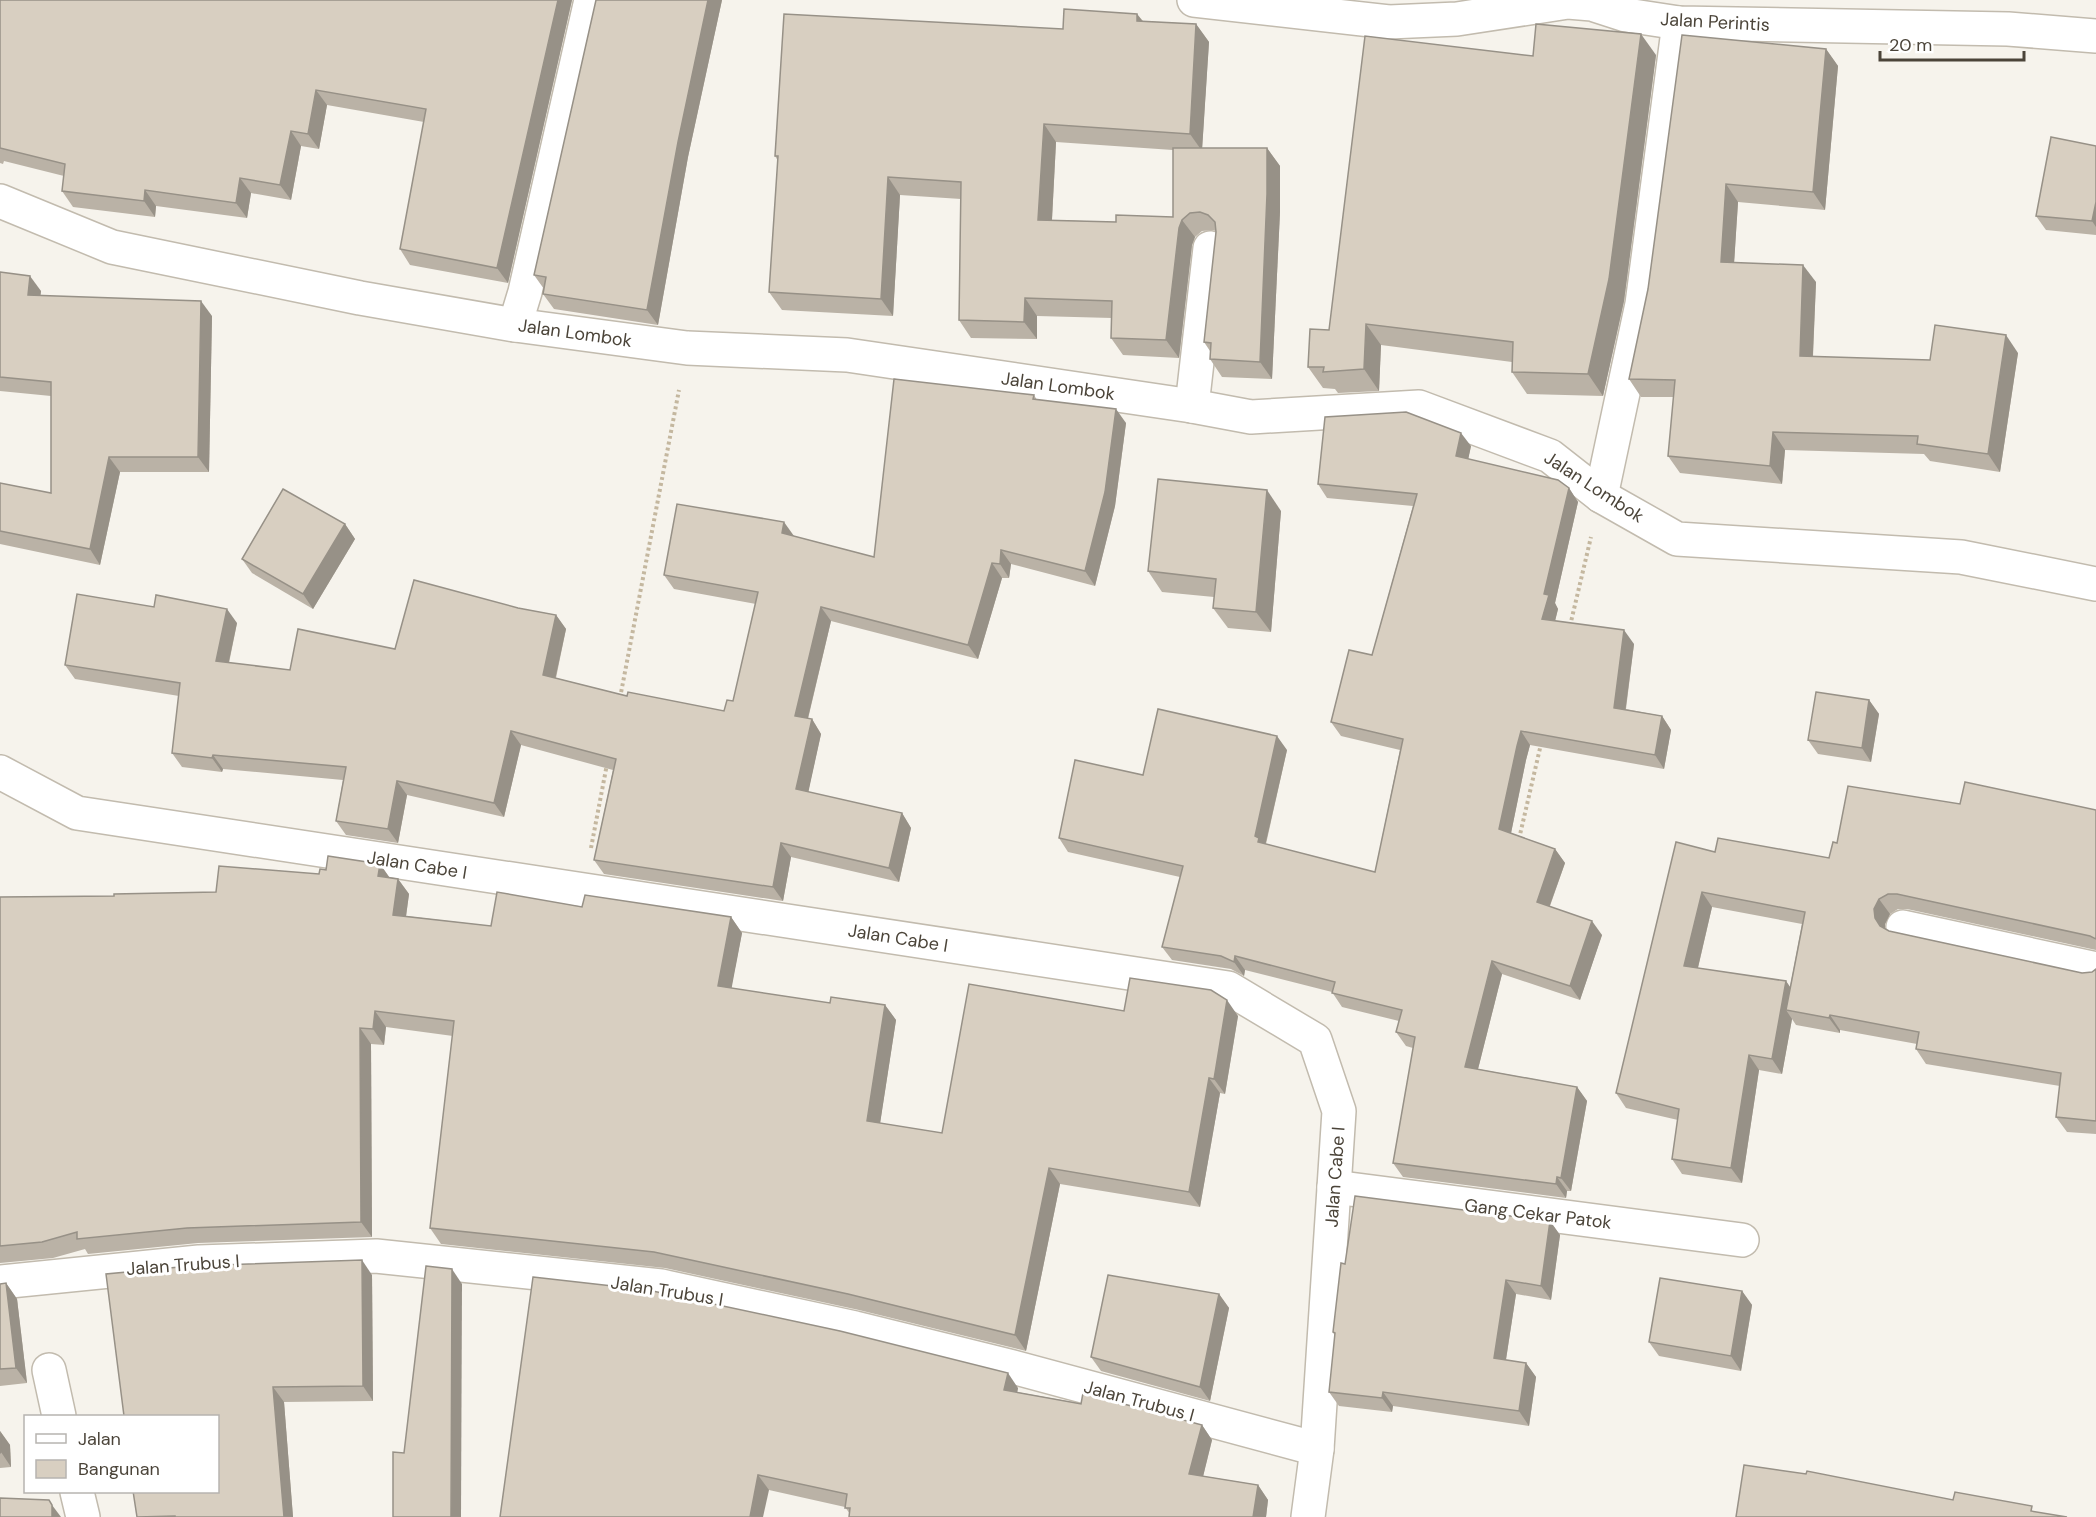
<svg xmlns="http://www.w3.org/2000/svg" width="2096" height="1517" viewBox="0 0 2096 1517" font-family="'DM Sans',sans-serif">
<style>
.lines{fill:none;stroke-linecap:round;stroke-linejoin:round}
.minor-casing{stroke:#c2bbae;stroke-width:36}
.path{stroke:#c4b79f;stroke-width:4;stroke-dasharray:3 3;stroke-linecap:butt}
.minor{stroke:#fff;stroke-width:33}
.wall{fill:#bab2a6;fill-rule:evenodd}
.shaded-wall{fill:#979187}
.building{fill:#d8cfc1;stroke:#979187;stroke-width:1.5}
.labels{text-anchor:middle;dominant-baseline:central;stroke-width:6;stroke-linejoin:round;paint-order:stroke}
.street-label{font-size:18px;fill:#4b4439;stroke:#fff}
</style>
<rect width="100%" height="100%" fill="#f6f3ec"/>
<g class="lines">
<!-- minor casing -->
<g class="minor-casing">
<g id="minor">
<polyline points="1194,0 1389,22 1457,19 1568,2 1592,4 1626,15 1679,23 2008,29 2096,36"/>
<polyline points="0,201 112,247 360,298 515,325 687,348 847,355 1192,406 1251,417 1419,407 1550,456 1601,496 1677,539 1961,557 2096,584"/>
<polyline points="515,325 525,292 591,0"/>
<polyline points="1192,406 1210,248"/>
<polyline points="1601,496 1642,304 1679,23"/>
<polyline points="0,772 77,813 1228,988 1315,1040 1339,1111 1317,1449 1308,1517"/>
<polyline points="1903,927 2096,969"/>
<polyline points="1334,1187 1742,1240"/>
<polyline points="0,1282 199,1262 376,1256 661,1286 855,1328 1009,1366 1317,1449"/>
<polyline points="49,1370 59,1416"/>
<polyline points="77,1492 83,1517"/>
</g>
</g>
<!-- path -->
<g class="path">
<polyline points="1570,626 1591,537"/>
<polyline points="620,698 679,390"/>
<polyline points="1519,839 1541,744"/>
<polyline points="591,848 607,764"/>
</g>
<!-- minor -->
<use href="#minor" class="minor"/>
</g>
<!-- wall -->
<g class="wall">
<polygon points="0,0 572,0 508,283 410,265 400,249 424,122 327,105 319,149 301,146 291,200 251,193 247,218 156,206 155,217 73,207 62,191 64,176 4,161 3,164 0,163"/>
<polygon points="596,0 722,0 688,157 658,325 554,309 543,294 544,289 534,275"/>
<path d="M1137,14L1143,21L1196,24L1209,42L1202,148H1267L1280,166V212L1272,379L1222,377L1210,359V351L1204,342L1216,231L1213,230L1202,231L1195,237L1192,245L1179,358L1123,355L1111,338L1112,318L1037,316V339L971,338L959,320L961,199L900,195L893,316L782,310L769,292L778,161L775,156L1063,29ZM1056,142L1173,150V217L1116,222L1052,220Z"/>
<polygon points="1826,49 1838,66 1825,210 1738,202 1734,263 1816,282 1813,357 1930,360 2018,353 2000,472 1930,461 1924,454 1785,450 1782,484 1680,473 1668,456 1674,397 1641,397 1629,379 1648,289"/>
<polygon points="1656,55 1624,301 1603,396 1527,394 1512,372 1512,362 1381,345 1379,391 1338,393 1335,389 1323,388 1308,367 1533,56"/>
<polygon points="2096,146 2096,235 2046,230 2036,216"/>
<polygon points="0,272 41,291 40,295 212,316 209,472 120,472 100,565 0,544 0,483 51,493 51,396 0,391"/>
<polygon points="1034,395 1037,400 1126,423 1115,506 1095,586 1011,564 1009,578 1002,578 978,659 831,621 808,719 812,719 821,734 808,792 902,813 911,828 899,882 791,857 783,901 604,874 594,860 613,770 521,745 504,817 407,795 398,843 346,835 336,821 343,780 223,769 222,772 182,767 172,753 179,696 75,679 65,665 237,623 229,663 290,670 395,649 518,608 556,615 566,629 556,678 627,696 724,711 733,701 756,604 674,589 664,575 794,536 874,557"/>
<polygon points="1471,446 1468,459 1569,488 1578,502 1555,603 1558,609 1555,621 1634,644 1626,709 1662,716 1671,730 1664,769 1530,745 1526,760 1511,833 1555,849 1565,863 1550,906 1602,935 1580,1000 1502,974 1478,1069 1577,1087 1587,1101 1571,1191 1567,1191 1566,1198 1403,1177 1393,1163 1413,1048 1406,1046 1396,1032 1399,1021 1342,1007 1332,992 1245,970 1244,976 1231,969 1172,960 1162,947 1180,877 1068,852 1059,838 1143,775 1287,750 1266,844 1375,872 1400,750 1341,736 1331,722 1372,655 1413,506 1327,498 1318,484"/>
<polygon points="1281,511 1271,632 1228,628 1213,608 1214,597 1162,592 1148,571"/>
<polygon points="345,524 355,539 313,609 252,573 242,559"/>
<polygon points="1869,700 1879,714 1871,762 1818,754 1808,740"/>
<path d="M1960,804L2096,810V950L1907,909H1898L1890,914L1885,924V929L1889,931L2082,973L2092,972L2096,969V1134L2067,1132L2056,1117L2060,1086L1926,1064L1916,1049L1917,1044L1840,1030V1033L1796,1025L1792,1019L1782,1074L1759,1070L1742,1183L1682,1174L1672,1159L1678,1120L1626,1108L1616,1093L1715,852L1829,858L1837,843ZM1712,907L1802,924L1790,987L1786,981L1698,968Z"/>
<polygon points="380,864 390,878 398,879 409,894 406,916 491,926 582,907 731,917 742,933 731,988 830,1003 885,1005 896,1020 880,1123 942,1133 1124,1011 1238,1016 1225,1094 1220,1093 1200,1207 1060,1184 1026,1351 859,1310 665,1268 441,1244 430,1228 453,1036 386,1027 384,1045 371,1044 372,1237 198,1243 88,1254 85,1249 53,1258 0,1263 0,897 114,896 216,892 319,874 326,870"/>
<polygon points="1550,1221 1560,1235 1551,1300 1516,1294 1506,1360 1526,1363 1536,1377 1529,1426 1393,1406 1392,1412 1339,1406 1329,1392 1335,1336 1333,1332 1345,1264"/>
<polygon points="372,1275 373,1401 284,1402 293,1517 137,1517 218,1416"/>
<polygon points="6,1283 17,1299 27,1383 0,1386 0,1284"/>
<polygon points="1742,1291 1752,1305 1741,1371 1659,1356 1649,1342"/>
<polygon points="1219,1294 1229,1308 1210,1401 1101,1371 1091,1357"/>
<polygon points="1018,1388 1017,1392 1202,1425 1212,1440 1203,1476 1258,1485 1268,1500 1266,1517 849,1517 850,1514 845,1507 769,1490 500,1517"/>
<polygon points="0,1431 10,1445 11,1467 0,1468"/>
</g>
<!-- shaded-wall -->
<g class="shaded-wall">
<polygon points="558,0 572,0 508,283 497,268"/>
<polygon points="708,0 722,0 688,157 658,325 647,310 678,142"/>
<polygon points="1137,14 1150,31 1137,21"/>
<polygon points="1196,24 1209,42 1202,151 1190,134"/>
<polygon points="1641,34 1656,55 1624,301 1603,396 1588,374"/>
<polygon points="1826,49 1838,66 1825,210 1813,192"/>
<polygon points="316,90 327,105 319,149 308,134"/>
<polygon points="1044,124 1056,142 1051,237 1038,220"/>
<polygon points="291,131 301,146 291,200 280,185"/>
<polygon points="1267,148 1280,166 1280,212 1272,379 1260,362"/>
<polygon points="888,177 900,195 893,316 881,299"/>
<polygon points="240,178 251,193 247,218 236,203"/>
<polygon points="1726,184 1738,202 1733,280 1721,262"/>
<polygon points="145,190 156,206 155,217 144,201"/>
<polygon points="2096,202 2096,227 2092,221"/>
<polygon points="1182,220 1195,237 1192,245 1179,358 1166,340 1179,228"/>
<polygon points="1803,265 1816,282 1812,374 1800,356"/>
<polygon points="30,276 41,291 39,310 28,295"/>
<polygon points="1025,298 1037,316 1037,339 1024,322"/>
<polygon points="201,301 212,316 209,472 198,457"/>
<polygon points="1366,324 1381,345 1379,391 1364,369"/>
<polygon points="2006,335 2018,353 2000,472 1988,454"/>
<polygon points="1116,409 1126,423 1115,506 1095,586 1085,571"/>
<polygon points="1773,432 1785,450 1782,484 1770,466"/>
<polygon points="1461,433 1471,446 1466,470 1456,456"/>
<polygon points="109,457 120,472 100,565 90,549"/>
<polygon points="1569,488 1578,502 1555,603 1558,609 1552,633 1542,619 1544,594"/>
<polygon points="1267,490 1281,511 1271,632 1256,612"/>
<polygon points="784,522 794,536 782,533"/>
<polygon points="345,524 355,539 313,609 303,594"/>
<polygon points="1001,550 1011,564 1009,578 1000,564"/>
<polygon points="992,563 1002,578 978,659 968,645"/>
<polygon points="821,607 831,621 805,730 795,716"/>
<polygon points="227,609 237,623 226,675 216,661"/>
<polygon points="556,615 566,629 553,689 543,675"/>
<polygon points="1624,630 1634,644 1624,721 1614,708"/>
<polygon points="1869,700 1879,714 1871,762 1862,748"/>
<polygon points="1662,716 1671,730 1664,769 1655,755"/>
<polygon points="812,719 821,734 806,803 796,789"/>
<polygon points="511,731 521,745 504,817 494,803"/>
<polygon points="1521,731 1530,745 1526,760 1509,843 1499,829 1517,746"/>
<polygon points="1277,736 1287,750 1265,846 1268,856 1255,836"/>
<polygon points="213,755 223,769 222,772 212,758"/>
<polygon points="397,781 407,795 398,843 388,829"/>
<polygon points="902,813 911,828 899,882 889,868"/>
<polygon points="781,843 791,857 783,901 773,887"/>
<polygon points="1555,849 1565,863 1546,916 1537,902"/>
<polygon points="380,864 391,880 378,876"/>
<polygon points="398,879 409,894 404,931 393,915"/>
<polygon points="1702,892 1712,907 1695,980 1684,966"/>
<polygon points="1879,899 1890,914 1885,924 1885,932 1890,940 1875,918 1874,909"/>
<polygon points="731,917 742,933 729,1002 718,986"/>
<polygon points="1592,921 1602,935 1580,1000 1570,986"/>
<polygon points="1235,956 1245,970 1244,976 1234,962"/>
<polygon points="1492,961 1502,974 1475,1081 1465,1067"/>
<polygon points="1786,981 1796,996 1786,1010 1792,1019 1782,1074 1772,1059"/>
<polygon points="1227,1000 1238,1016 1225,1094 1214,1079"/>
<polygon points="885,1005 896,1020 878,1137 867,1121"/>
<polygon points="375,1011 386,1027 384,1045 373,1029"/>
<polygon points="1830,1015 1840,1030 1840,1033 1829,1018"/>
<polygon points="360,1028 371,1044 372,1237 361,1222"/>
<polygon points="1749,1055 1759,1070 1742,1183 1731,1168"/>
<polygon points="1209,1078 1220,1093 1200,1207 1189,1192"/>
<polygon points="1577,1087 1587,1101 1571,1191 1561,1178"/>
<polygon points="1049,1168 1060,1184 1026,1351 1015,1335"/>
<polygon points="1557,1177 1567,1191 1566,1198 1556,1184"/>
<polygon points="1550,1221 1560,1235 1551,1300 1541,1286"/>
<polygon points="362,1260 372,1275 373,1401 363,1386"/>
<polygon points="452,1269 462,1284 461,1517 451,1517"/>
<polygon points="1506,1280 1516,1294 1504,1372 1494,1358"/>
<polygon points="6,1283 17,1299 27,1383 16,1368"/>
<polygon points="1742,1291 1752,1305 1741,1371 1731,1356"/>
<polygon points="1219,1294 1229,1308 1210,1401 1200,1387"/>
<polygon points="1526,1363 1536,1377 1529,1426 1519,1411"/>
<polygon points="1008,1373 1018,1388 1015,1405 1004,1390"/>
<polygon points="273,1387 284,1402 293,1517 284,1517"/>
<polygon points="1383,1392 1393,1406 1392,1412 1382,1398"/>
<polygon points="1202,1425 1212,1440 1200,1489 1189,1474"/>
<polygon points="0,1431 10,1445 11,1467 1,1452"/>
<polygon points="758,1475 769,1490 763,1517 750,1517"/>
<polygon points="1258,1485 1268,1500 1266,1517 1253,1517"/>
<polygon points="52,1505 61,1517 52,1517"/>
</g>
<!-- building -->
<g class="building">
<polygon points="0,0 558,0 497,268 400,249 426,109 316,90 308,134 291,131 280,185 240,178 236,203 145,190 144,201 62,191 65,164 0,148"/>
<polygon points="596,0 708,0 678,142 647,310 543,294 546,277 534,275"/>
<polygon points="1064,9 1137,14 1137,21 1196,24 1190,134 1044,124 1038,220 1116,222 1116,215 1173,217 1173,148 1267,148 1267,194 1260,362 1210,359 1211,343 1204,342 1216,232 1215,222 1208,215 1200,212 1190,213 1182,220 1179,228 1166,340 1111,338 1112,301 1025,298 1024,322 959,320 961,182 888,177 881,299 769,292 778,156 775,156 784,14 1063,29"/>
<polygon points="1536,24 1641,34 1609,279 1588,374 1512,372 1513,342 1366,324 1364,369 1323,372 1324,367 1308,367 1310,329 1329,330 1365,36 1533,56"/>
<polygon points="1682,35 1826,49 1813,192 1726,184 1721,262 1803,265 1800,356 1930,360 1935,325 2006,335 1988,454 1917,444 1918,436 1773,432 1770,466 1668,456 1675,380 1629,379 1648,289"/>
<polygon points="2051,137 2096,146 2096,202 2092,221 2036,216"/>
<polygon points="0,272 30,276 28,295 201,301 198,457 109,457 90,549 0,531 0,483 51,493 51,382 0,377"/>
<polygon points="894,379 1034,395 1033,399 1116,409 1105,492 1085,571 1001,550 1000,564 992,563 968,645 821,607 795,716 812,719 796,789 902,813 889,868 781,843 773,887 594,860 616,759 511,731 494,803 397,781 388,829 336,821 346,767 213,755 212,758 172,753 180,683 65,665 77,594 154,607 156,595 227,609 216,661 290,670 298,629 395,649 414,580 518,608 556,615 543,675 627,696 628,692 724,711 727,700 733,701 758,592 664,575 677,504 784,522 782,533 874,557"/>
<polygon points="1406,412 1461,433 1456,456 1558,480 1569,488 1544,594 1549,595 1542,619 1624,630 1614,708 1662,716 1655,755 1521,731 1517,746 1499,829 1555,849 1537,902 1592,921 1570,986 1492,961 1465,1067 1577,1087 1561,1178 1557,1177 1556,1184 1393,1163 1415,1037 1396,1032 1402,1010 1332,993 1335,982 1235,956 1234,962 1221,956 1162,947 1183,866 1059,838 1075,760 1143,775 1158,709 1277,736 1255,836 1259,838 1258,842 1375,872 1403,739 1331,722 1349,650 1372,655 1417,494 1318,484 1325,417"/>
<polygon points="1158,479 1267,490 1256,612 1213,608 1216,579 1148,571"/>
<polygon points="283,489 345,524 303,594 242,559"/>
<polygon points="1816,692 1869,700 1862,748 1808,740"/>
<polygon points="1965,782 2096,810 2096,939 2090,936 1897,894 1888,894 1879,899 1874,909 1875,918 1880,926 1889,931 2082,973 2092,972 2096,969 2096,1121 2056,1117 2061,1073 1916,1049 1919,1032 1830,1015 1829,1018 1786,1010 1805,912 1702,892 1684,966 1786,981 1772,1059 1749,1055 1731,1168 1672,1159 1679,1109 1616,1093 1676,842 1715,852 1718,838 1829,858 1833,842 1837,843 1848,786 1960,804"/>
<polygon points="328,856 380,864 378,876 398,879 393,915 491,926 497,892 582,907 585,895 731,917 718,986 830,1003 831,997 885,1005 867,1121 942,1133 969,984 1124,1011 1130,978 1211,990 1227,1000 1214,1079 1209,1078 1189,1192 1049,1168 1015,1335 848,1294 654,1252 430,1228 454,1021 375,1011 373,1029 360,1028 361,1222 187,1228 77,1239 77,1232 42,1242 0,1246 0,897 114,896 114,894 216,892 219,866 319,874 320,869 326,870"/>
<polygon points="1355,1196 1550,1221 1541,1286 1506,1280 1494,1358 1526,1363 1519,1411 1383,1392 1382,1398 1329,1392 1335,1333 1333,1332 1341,1263 1345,1264"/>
<polygon points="362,1260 363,1386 273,1387 284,1517 175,1517 175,1516 137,1517 133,1491 218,1491 218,1416 124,1416 106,1274 190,1266"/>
<polygon points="426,1266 452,1269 451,1517 393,1517 393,1452 404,1453"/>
<polygon points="1108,1275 1219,1294 1200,1387 1091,1357"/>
<polygon points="533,1277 648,1290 840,1331 1008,1373 1004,1390 1081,1404 1083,1393 1202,1425 1189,1474 1258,1485 1253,1517 849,1517 850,1508 845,1508 847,1494 758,1475 750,1517 500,1517"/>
<polygon points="1660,1278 1742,1291 1731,1356 1649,1342"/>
<polygon points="6,1283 16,1368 0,1369 0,1284"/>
<polygon points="0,1434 1,1452 0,1453"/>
<polygon points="1744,1465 1806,1474 1807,1471 1953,1500 1955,1492 2032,1506 2031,1511 2067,1517 1736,1517"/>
<polygon points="0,1498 49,1500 52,1505 52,1517 0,1517"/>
</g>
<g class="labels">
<!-- street labels -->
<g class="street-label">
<text transform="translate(1715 22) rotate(3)">Jalan Perintis</text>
<text transform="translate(575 333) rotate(8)">Jalan Lombok</text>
<text transform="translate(1058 386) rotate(8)">Jalan Lombok</text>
<text transform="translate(1594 487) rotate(33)">Jalan Lombok</text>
<text transform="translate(417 865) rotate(9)">Jalan Cabe I</text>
<text transform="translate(898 938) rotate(9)">Jalan Cabe I</text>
<text transform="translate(1335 1177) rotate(-86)">Jalan Cabe I</text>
<text transform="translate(1538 1214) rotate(7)">Gang Cekar Patok</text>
<text transform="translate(183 1265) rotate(-4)">Jalan Trubus I</text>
<text transform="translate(667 1291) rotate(9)">Jalan Trubus I</text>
<text transform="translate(1139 1401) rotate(15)">Jalan Trubus I</text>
</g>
</g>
<!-- legend -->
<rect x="24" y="1415" width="195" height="78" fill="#ffffff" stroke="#b7b4b0" stroke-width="1.5"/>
<rect x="36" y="1434" width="30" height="9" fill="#ffffff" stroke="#b7b4b0" stroke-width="1.5"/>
<text x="78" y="1445" font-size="18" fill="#4b4439">Jalan</text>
<rect x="36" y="1460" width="30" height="18" fill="#d8cfc1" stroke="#b7b4b0" stroke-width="1.5"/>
<text x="78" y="1475" font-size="18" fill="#4b4439">Bangunan</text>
<!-- scale -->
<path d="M1880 51v9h144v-9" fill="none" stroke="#4b4439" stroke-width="3"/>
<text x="1889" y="51" font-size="18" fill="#4b4439" stroke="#ffffff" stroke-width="4.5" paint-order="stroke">20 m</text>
</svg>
